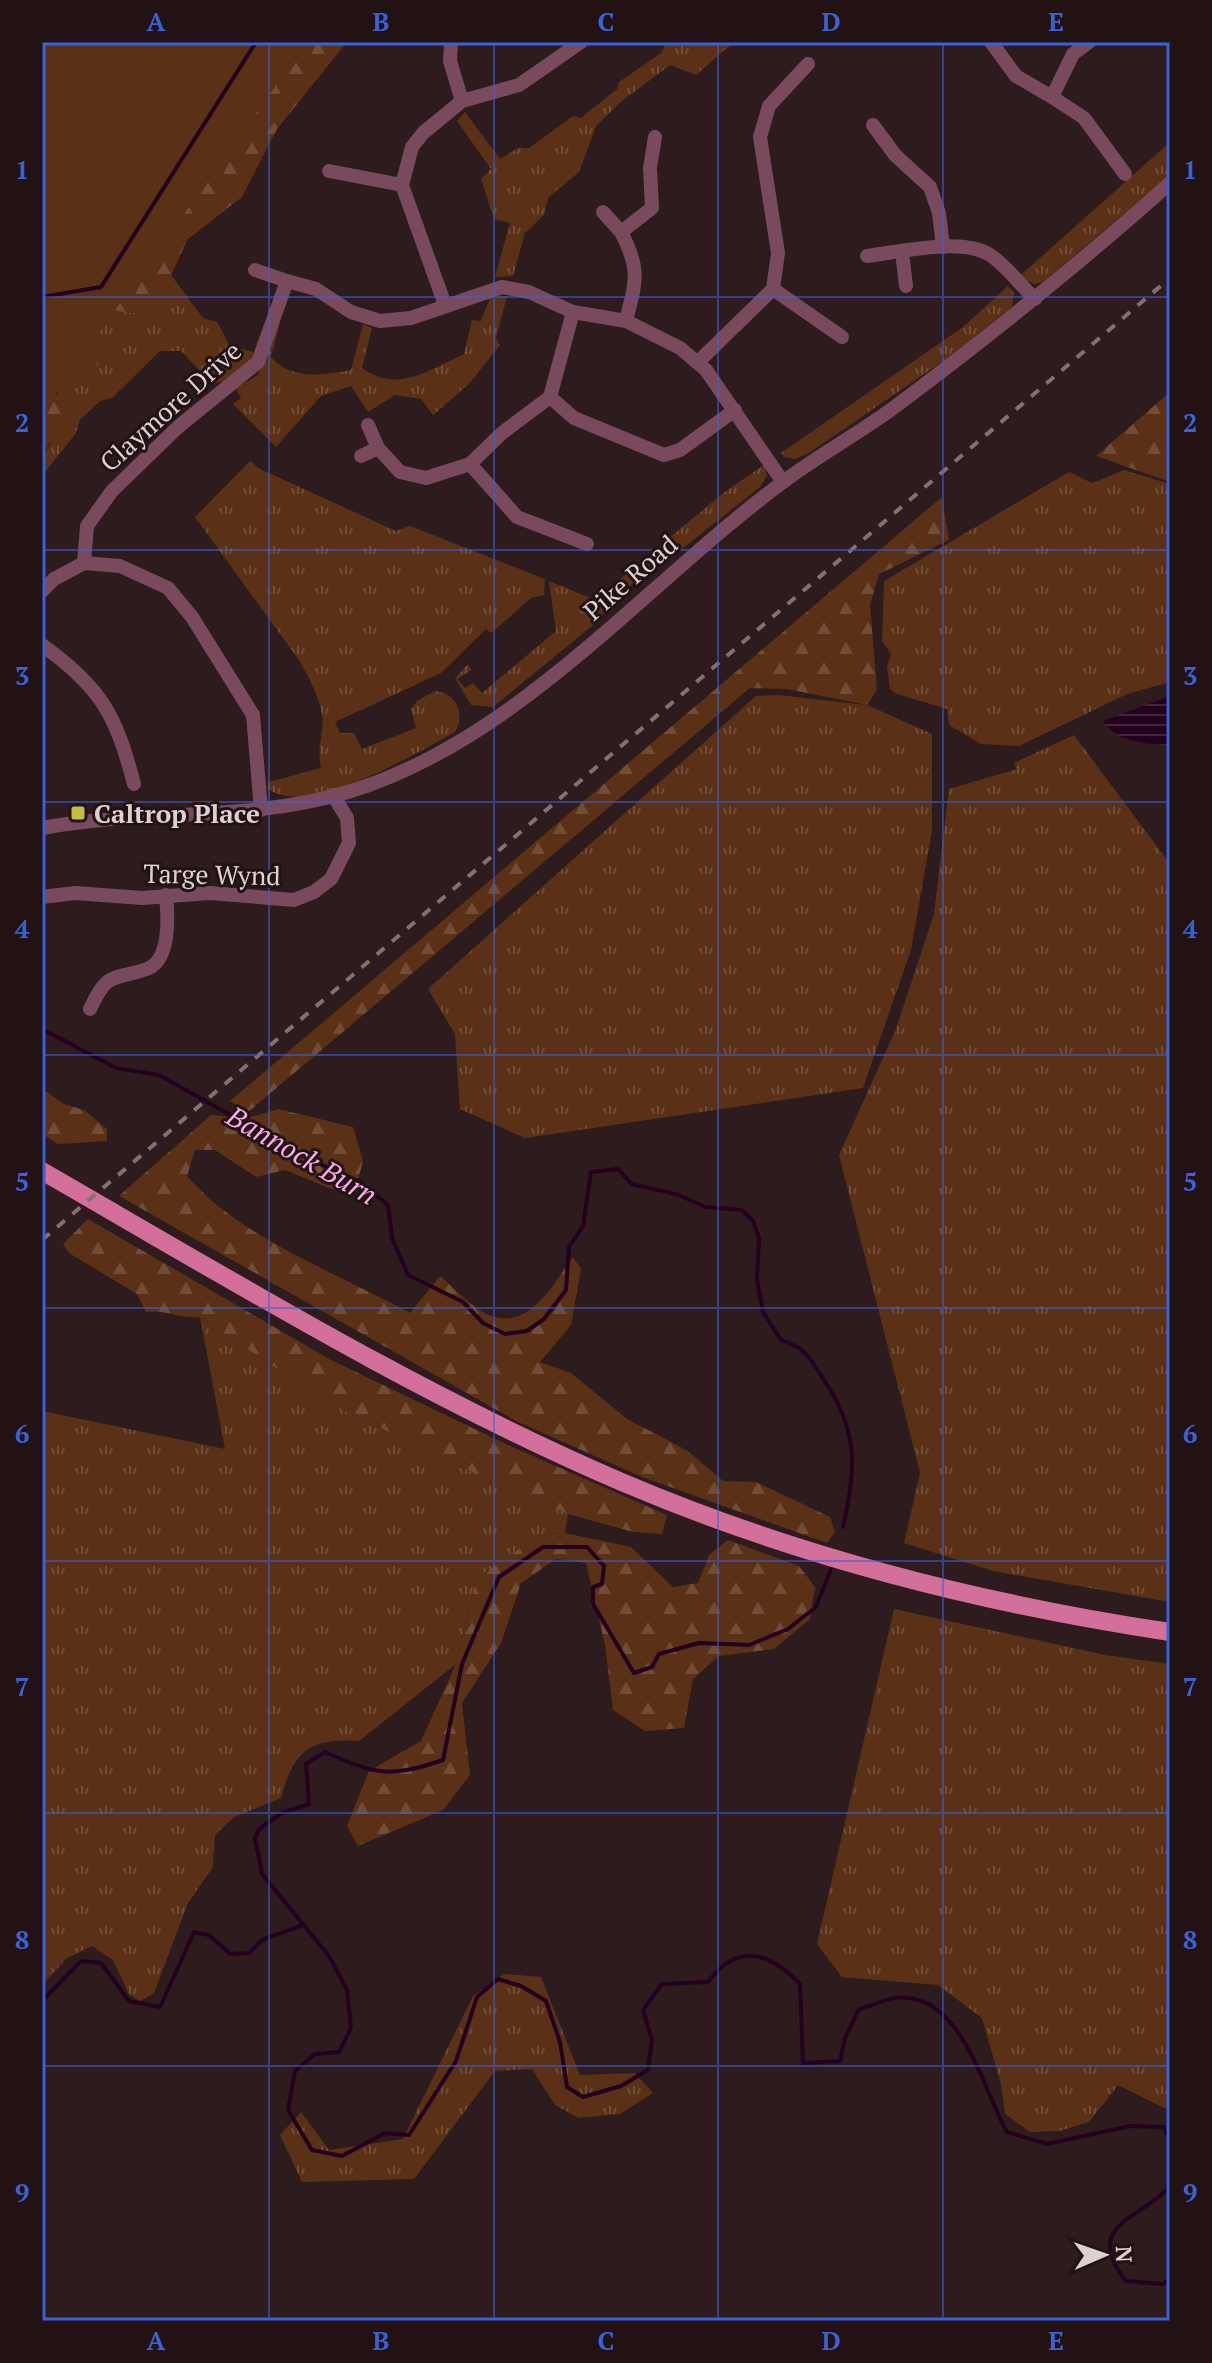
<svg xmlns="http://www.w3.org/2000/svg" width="1212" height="2363" viewBox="0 0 1212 2363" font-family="'PT Serif',serif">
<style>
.grass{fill:url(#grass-tufts)}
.forest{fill:url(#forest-firs)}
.green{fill:#5a3017}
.water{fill:url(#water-rules)}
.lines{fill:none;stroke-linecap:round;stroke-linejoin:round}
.stream{stroke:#250120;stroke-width:4}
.minor{stroke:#79495e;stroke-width:14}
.major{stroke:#d26f9b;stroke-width:18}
.rail{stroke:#817173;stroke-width:4;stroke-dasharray:10 10;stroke-linecap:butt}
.grid{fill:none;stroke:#3a62d7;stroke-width:2;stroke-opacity:0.55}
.poi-dot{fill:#c1be40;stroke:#231214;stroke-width:3}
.labels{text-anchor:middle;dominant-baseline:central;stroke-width:6;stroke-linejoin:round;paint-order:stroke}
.street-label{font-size:26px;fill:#ddd0d1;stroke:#231214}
.poi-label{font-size:26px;font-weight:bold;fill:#ddd0d1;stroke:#231214;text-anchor:start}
.water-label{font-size:28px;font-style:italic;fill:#fca9eb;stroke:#231214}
.neatline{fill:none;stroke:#3a62d7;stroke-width:3}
.grid-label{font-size:26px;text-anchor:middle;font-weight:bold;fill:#3a62d7}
</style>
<defs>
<pattern id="grass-tufts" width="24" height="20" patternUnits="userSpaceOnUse" patternTransform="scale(2)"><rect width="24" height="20" fill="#5a3017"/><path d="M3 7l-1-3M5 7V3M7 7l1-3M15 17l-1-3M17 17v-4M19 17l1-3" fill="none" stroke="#714d38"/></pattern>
<pattern id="forest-firs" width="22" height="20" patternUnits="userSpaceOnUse" patternTransform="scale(2)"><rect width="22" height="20" fill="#5a3017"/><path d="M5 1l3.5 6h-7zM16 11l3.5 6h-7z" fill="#714d38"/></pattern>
<pattern id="water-rules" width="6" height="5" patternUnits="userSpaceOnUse" patternTransform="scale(2)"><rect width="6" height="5" fill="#250120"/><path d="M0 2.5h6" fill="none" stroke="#44253f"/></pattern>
</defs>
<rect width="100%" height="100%" fill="#2d1b1d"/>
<!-- grass -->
<g class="grass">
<polygon points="667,42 734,42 696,75 670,65 622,101 596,126 579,172 548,198 544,215 525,233 513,276 495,277 510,223 494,219 481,179 491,169 457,121 465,112 500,159 518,148 529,148 573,116 581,118 617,89 619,82 661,53"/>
<polygon points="1170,142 1170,175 1043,282 1034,284 1024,279 1022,274"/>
<path d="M171,275L203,318L217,322L230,346L254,352C249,368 229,381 213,384L181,351H160L112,398L100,401L80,420L76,433L42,476V456L50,445L59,377L70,373L93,348L84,337L105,310L145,314Z"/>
<polygon points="1008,286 1014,293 1012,307 949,357 809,453 795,459 784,457 781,453 963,327"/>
<path d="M507,296L496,338L500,345L469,384L433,415L421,399L395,395L368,412L351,386L321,396L276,447L233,404L241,398L236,388L258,375L275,326L280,323L271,357C292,381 322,375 351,370L363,324L372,328L362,368C398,394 428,370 464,354L472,320L481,321L490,298Z"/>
<path d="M250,461L260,469L396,531L410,526L545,579L544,595L531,598L491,633L486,629L441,673L335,722L340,733H354L362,749L416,728L411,709L417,701L435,691C456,693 466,714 455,732C417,753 305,820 267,788L269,782L321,768C318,748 320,747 322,729C326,707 309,678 299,660L195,517Z"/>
<polygon points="765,464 767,476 760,487 663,564 632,584 593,625 493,707 471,705 455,678 468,664 471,670 458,679 465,688 473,683 482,693 556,631 549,581 595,600 722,494"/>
<polygon points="1124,470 1170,484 1170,682 1127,694 1019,746 981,744 949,725 947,709 897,694 890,689 887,667 891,654 882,641 884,581 1069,472 1092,483"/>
<polygon points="778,695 867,705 932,734 932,830 911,950 863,1088 525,1138 460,1109 455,1034 428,989 756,696"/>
<polygon points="1074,735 1170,864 1170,1602 993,1571 904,1543 920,1473 839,1155 896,1029 934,914 949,789 1017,769 1014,763"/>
<path d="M200,1317L325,1401L488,1480L568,1514L565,1533L540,1534L476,1579L456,1664L359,1741C310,1737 293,1752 281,1798L234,1817L215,1835L213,1867L188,1903L154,1993L140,2001L129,1994L113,1960L92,1946L67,1958L42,1985V1411L225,1449Z"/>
<polygon points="894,1609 1105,1655 1170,1664 1170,2111 1118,2085 1089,2122 1060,2131 1030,2132 1005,2114 1001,2084 982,2018 938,1985 842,1977 817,1944"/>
<polygon points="504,1974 541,1977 580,2075 635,2073 653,2093 620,2114 579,2118 555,2105 532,2069 495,2071 414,2179 302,2182 280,2135 301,2112 329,2150 403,2139 473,1996"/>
</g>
<!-- forest -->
<g class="forest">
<polygon points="42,42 347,42 277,129 242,197 187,240 171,276 145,314 105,310 85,337 97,339 94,348 110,347 111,355 79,379 70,373 59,377 56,395 70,401 69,411 42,456"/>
<polygon points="1170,392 1170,482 1096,456"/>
<polygon points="942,497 949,540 879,574 870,605 877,690 867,705 787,689 750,688 247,1113 230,1101"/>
<polygon points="42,1089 64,1104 84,1110 107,1129 107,1141 58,1144 42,1134"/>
<path d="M278,1109L353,1127L363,1161L355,1191L334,1190L285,1170L256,1177L215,1150H195L187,1176C240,1238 339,1274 410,1313L440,1276C454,1288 472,1308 489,1315C529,1332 554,1283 573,1257L581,1269L571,1325L540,1362L571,1373L627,1419L688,1451L723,1481L756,1482L830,1517L835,1532L827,1543L642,1477L518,1422L119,1196L211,1115L248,1118Z"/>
<path d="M88,1219L331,1360L506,1444L667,1515L662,1534L633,1532L568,1514L488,1480L325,1401L200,1317C180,1319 166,1309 146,1312L137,1294L69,1253L63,1244Z"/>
<polygon points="565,1533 631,1547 673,1587 698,1583 709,1555 728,1540 799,1566 815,1587 810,1619 774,1649 719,1656 693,1679 684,1728 645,1731 613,1710 605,1645 586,1563 556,1559 521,1583 501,1643 462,1703 470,1775 443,1810 358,1846 347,1826 369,1771 421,1741 456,1664 476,1579 540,1534"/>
</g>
<!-- green -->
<polygon class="green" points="42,42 286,42 275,87 42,412"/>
<!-- water -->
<path class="water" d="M1170,696V745C1147,744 1117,743 1103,721Z"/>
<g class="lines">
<!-- stream -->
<g class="stream">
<polyline points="42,297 101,287 256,42"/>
<path d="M42,1029L116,1068L159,1075L307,1158L360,1182L388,1205L392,1238L408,1275L463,1302L483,1323L505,1334L527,1331L544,1319L566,1290L569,1247L583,1226L591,1172L618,1169L632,1184L679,1195L705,1207L742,1210L753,1221L759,1238L757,1280L763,1312L781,1340C807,1349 809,1357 824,1380C859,1432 856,1468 843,1527"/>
<path d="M831,1569L816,1607L788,1629L749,1645L699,1643L659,1654L652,1667L634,1673L593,1604V1587L602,1584L604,1566L587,1547H543L499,1577L462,1664L443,1760C390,1778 376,1775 325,1752L306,1764L309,1804L282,1813L259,1829L255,1838L262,1874L329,1956L347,1990L351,2028L339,2052L315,2054L295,2071L288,2110L312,2150L342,2156L385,2133L409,2135L456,2061L477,1997L498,1979L521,1986L546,2001L560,2042L567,2087L583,2097L621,2086L648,2070L652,2040L643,2010L662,1984L708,1982C738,1942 769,1952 800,1984L803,2063L840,2061L845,2038L859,2009C871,2006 883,2000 895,1998C960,1989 983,2090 1007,2132L1047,2144L1130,2126L1164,2127L1170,2141"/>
<polyline points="42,2001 81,1961 101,1963 129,2001 160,2007 194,1932 209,1935 230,1954 249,1953 262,1940 303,1925"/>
<path d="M1170,2186C1141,2220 1081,2224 1126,2281L1163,2284L1170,2279"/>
</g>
<!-- minor -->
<g class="minor">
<polyline points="451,42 450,61 462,101"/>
<polyline points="991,42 1016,76 1052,97"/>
<polyline points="1089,42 1073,54 1052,97 1084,118 1125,174"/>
<polyline points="873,125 895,155 930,187 939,213 943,247"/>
<polyline points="329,171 402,185"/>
<polyline points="603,212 621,232"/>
<polyline points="902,252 906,286"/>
<path d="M867,256C899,252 963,237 990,255C1007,266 1020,285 1035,299"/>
<polyline points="255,270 287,281"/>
<polyline points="773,289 842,337"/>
<polyline points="445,305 402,185 412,147 423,133 462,101 519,85 581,42"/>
<path d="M626,321C636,281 641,270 621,232L652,208L650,168L655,137"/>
<polyline points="698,362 773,289 778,253 760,137 769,106 808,64"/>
<polyline points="550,397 574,418 664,455 680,450 735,410"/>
<polyline points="368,425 378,448 400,472 426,478 470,464 502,433 550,397 573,312"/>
<polyline points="361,456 378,448"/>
<polyline points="470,464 517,517 587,544"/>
<polyline points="84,563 87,526 112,491 178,427 258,362 287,281 316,289 351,312 380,321 411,318 502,287 529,292 573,312 626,321 680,348 706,370 783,482"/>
<polyline points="42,591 54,579 84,563 120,566 168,588 192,617 253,715 261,810"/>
<path d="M42,645C101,687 116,715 134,784"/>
<path d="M42,828C143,809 248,822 348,792C517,741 644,585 783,482C820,454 862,432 900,403C993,333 1083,261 1170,183"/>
<polyline points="42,897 75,893 142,898 210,893 294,900 314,892 331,879 349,843 347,818 333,795"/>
<path d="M90,1009C108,970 112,981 147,969C171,960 168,915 166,895"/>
</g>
<!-- major -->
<path class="major" d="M42,1171C233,1281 421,1396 624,1483C798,1557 983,1604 1170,1632"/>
<!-- rail -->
<polyline class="rail" points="42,1240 1170,278"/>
</g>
<!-- grid -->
<path class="grid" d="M269,42V2321M494,42V2321M718,42V2321M943,42V2321M42,297H1170M42,550H1170M42,802H1170M42,1055H1170M42,1308H1170M42,1561H1170M42,1813H1170M42,2066H1170"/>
<!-- markers -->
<rect class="poi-dot" x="70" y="805" width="16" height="16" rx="4"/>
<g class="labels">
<!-- street labels -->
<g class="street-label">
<text transform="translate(170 406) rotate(-42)">Claymore Drive</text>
<text transform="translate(630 577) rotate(-41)">Pike Road</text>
<text transform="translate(212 874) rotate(1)">Targe Wynd</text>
</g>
<!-- poi labels -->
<g class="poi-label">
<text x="94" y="813">Caltrop Place</text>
</g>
<!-- water labels -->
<g class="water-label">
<text transform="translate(302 1155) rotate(30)">Bannock Burn</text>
</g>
</g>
<!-- border -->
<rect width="1212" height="2363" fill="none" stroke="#231214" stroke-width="88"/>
<!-- north arrow -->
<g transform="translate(1104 2255) rotate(88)" stroke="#231214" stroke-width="6" paint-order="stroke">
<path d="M0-6L14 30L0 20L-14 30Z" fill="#ddd0d1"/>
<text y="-12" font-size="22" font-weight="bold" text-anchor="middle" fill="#ddd0d1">N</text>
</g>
<rect x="44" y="44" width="1124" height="2275" class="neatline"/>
<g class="grid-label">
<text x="156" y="31">A</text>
<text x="381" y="31">B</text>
<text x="606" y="31">C</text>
<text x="831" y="31">D</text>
<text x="1056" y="31">E</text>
<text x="22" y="179">1</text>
<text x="1190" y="179">1</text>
<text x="22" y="432">2</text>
<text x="1190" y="432">2</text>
<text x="22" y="685">3</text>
<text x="1190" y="685">3</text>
<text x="22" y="938">4</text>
<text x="1190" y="938">4</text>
<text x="22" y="1191">5</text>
<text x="1190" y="1191">5</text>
<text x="22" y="1443">6</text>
<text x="1190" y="1443">6</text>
<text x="22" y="1696">7</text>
<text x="1190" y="1696">7</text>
<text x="22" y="1949">8</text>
<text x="1190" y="1949">8</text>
<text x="22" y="2202">9</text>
<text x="1190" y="2202">9</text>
<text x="156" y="2350">A</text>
<text x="381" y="2350">B</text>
<text x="606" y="2350">C</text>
<text x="831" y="2350">D</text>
<text x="1056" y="2350">E</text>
</g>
</svg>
